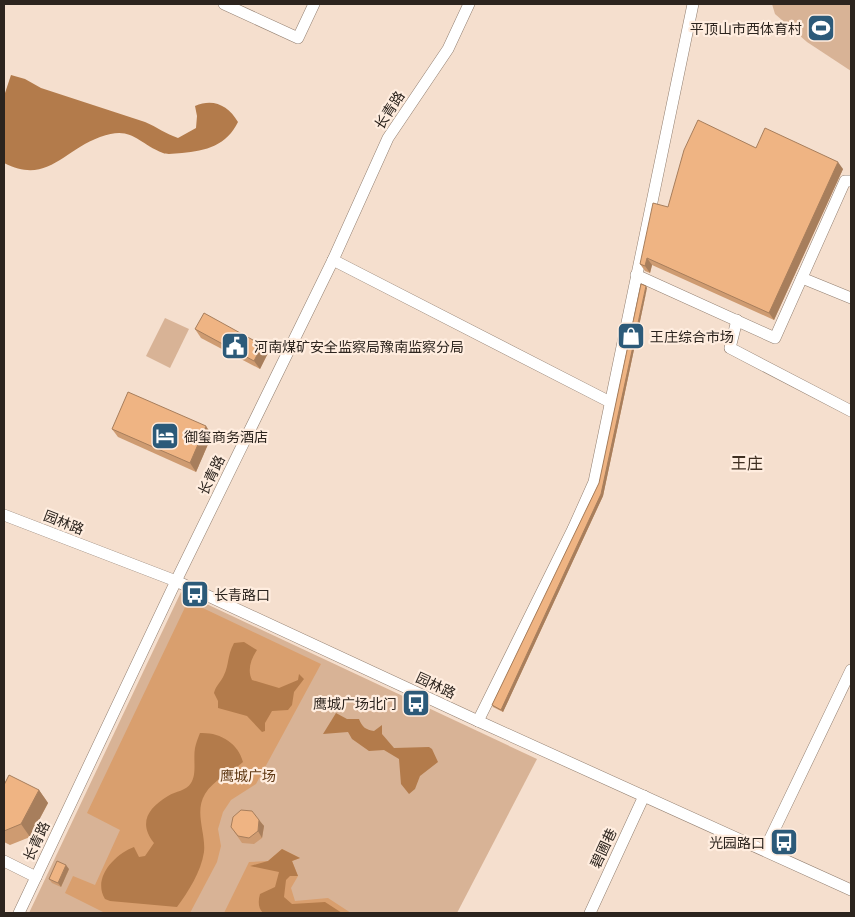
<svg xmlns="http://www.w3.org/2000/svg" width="855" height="917" viewBox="0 0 855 917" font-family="'Open Sans','Noto Sans SC',sans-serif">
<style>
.green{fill:#d8b396}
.forest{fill:#d99f6e}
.water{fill:#b37b4b}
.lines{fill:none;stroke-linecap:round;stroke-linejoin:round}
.minor-casing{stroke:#927f70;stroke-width:12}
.minor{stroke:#fff;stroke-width:11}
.wall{fill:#ce9b71}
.shaded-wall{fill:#a77e5c}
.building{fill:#efb483;stroke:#a77e5c}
.labels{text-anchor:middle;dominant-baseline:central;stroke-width:4.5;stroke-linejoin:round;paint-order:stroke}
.poi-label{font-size:14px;fill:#2c241e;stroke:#ffeddf;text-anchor:start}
.street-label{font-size:14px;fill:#2c241e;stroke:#ffeddf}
.park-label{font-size:14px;fill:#5f3813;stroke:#ffeddf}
.quarter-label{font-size:16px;fill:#3f2f21;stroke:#ffeddf}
</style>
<rect width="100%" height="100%" fill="#f5dfce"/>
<!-- green -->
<g class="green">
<polygon points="772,4 851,4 851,71 807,42 775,14"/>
<polygon points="165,318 189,329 170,368 146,356"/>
<polygon points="181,592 537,759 457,913 29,913"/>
</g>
<!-- forest -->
<g class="forest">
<polygon points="188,601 321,664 256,784 231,800 223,812 218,829 221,846 217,862 190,913 105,913 65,893 73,876 95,885 120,830 87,813"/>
<polygon points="282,849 300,858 292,861 298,876 291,888 295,901 328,898 351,913 224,913 249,862 268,861"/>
</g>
<!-- water -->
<g class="water">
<path d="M11,75L25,79L41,88L145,122C157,127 166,134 178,138L196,128L197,116L195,106C213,98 228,105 238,122C227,145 206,151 182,153C176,153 168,155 163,153C136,142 132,125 100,137C62,151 47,185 4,163V96Z"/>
<path d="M244,642L257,650C251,659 247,670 252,680L279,688L298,680L299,674L304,679L294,692L292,705L288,710L272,711L265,723V731L262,732L247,716L218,708V701L214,693C216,685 221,682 224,675C229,665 227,656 234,643Z"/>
<path d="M336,713L347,719H359C362,727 366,730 374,731L382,725V734L394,748L429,747L432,749L438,762L420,776L415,789L409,794L401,784L399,759L384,750L369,751L352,739L348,732L323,734Z"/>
<path d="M200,733C220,732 238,743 243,762C231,773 213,780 205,794C194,812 206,833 204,852C201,872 188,892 177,907L110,901L105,899C92,878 115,854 134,847L139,857L145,856L154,843C138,823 148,808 168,796C176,791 186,791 191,783C197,774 193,759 195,748C196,743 198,738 200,733Z"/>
<path d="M282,849L300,858L292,861L298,876H290L286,880L284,897L292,904L325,902L342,913H263C258,908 258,901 260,894L275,887L279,872L250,866L268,861Z"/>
</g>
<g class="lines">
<!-- minor casing -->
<g class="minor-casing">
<g id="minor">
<polyline points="224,4 298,38 314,4"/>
<polyline points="333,260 610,402"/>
<polyline points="636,275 775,338 845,181 851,181"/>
<polyline points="802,278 851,298"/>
<polyline points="737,320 730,348 851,411"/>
<polyline points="4,515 176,581 478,721 851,890"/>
<polyline points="478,721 573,529 594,482 693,4"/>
<polyline points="765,849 851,670"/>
<polyline points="4,861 36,877"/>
<polyline points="19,913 176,581 333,260 388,138 448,49 469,4"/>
<polyline points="590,913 644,796"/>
</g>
</g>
<!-- minor -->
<use href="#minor" class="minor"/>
</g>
<!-- wall -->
<g class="wall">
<polygon points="756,148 843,169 774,320 652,265 650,273 645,271 640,264 668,207"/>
<polygon points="647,288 603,496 503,712 493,707 492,705 599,483"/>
<polygon points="195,329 262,345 268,353 260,369 201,338"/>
<polygon points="112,429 212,435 196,472 118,437"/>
<polygon points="4,785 39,790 48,803 30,837 10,845 4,842"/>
<polygon points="259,820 264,826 262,838 254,844 242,843 231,827"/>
<polygon points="69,869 61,887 52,883 49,879"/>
</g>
<!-- shaded-wall -->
<g class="shaded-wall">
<polygon points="838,162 843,169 774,320 769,313"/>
<polygon points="647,258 652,265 650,273 645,266"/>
<polygon points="646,286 647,288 603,496 503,712 501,710 601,494"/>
<polygon points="262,345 268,353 260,369 254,361"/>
<polygon points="206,426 212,435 196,472 190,463"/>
<polygon points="39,790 48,803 30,837 21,824"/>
<polygon points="259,820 264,826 262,838 258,831"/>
<polygon points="66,865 69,869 61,887 58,883"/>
</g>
<!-- building -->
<g class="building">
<polygon points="698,120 756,148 765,128 838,162 769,313 647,258 645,266 640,264 653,203 668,207 684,150"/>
<polygon points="641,284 646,286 601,494 501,710 492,705 599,483"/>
<polygon points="204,313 262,345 254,361 195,329"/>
<polygon points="128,392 206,426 190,463 112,429"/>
<polygon points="9,775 39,790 21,824 4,831 4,785"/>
<polygon points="241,810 252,811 259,820 258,831 249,838 238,836 231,827 233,817"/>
<polygon points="57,861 66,865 58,883 49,879"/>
</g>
<!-- icons -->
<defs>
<g id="stadium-square" transform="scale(1.4375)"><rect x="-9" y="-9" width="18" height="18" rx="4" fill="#2c5a79" stroke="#ffeddf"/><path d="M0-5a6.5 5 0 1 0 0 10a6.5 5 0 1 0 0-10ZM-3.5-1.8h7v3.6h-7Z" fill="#fff"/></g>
<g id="shop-square" transform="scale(1.4375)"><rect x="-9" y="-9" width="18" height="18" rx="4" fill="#2c5a79" stroke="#ffeddf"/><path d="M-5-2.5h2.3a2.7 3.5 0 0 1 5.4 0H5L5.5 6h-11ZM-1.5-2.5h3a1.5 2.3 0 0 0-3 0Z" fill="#fff"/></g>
<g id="civic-square" transform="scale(1.4375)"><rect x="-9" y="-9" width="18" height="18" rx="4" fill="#2c5a79" stroke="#ffeddf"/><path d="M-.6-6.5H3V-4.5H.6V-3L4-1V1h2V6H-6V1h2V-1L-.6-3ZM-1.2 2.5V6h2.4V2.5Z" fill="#fff"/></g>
<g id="hotel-square" transform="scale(1.4375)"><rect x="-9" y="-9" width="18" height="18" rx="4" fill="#2c5a79" stroke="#ffeddf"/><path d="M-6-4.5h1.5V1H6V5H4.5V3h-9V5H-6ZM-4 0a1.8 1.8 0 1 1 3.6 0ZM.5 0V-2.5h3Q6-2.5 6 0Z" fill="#fff"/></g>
<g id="bus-square" transform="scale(1.4375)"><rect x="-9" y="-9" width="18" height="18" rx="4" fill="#2c5a79" stroke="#ffeddf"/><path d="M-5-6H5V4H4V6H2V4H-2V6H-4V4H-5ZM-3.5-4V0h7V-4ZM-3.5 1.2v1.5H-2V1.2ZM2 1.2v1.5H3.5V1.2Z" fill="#fff"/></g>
</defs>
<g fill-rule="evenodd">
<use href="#stadium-square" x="821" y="28"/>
<use href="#shop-square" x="631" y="336"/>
<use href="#civic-square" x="235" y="346"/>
<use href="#hotel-square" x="165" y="436"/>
<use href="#bus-square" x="195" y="594"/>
<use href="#bus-square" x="416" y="703"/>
<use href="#bus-square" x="784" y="842"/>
</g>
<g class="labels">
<!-- poi labels -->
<g class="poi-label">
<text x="802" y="28" text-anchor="end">平顶山市西体育村</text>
<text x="650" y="336">王庄综合市场</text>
<text x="254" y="346">河南煤矿安全监察局豫南监察分局</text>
<text x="184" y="436">御玺商务酒店</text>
<text x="214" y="594">长青路口</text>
<text x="397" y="703" text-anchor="end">鹰城广场北门</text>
<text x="765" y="842" text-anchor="end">光园路口</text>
</g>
<!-- street labels -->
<g class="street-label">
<text transform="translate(389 110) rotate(-57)">长青路</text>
<text transform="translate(211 475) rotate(-64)">长青路</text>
<text transform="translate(64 522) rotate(21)">园林路</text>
<text transform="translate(436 685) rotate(25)">园林路</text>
<text transform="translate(36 841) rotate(-65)">长青路</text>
<text transform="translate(603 848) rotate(-65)">碧圃巷</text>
</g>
<!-- park labels -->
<g class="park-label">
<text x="248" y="775">鹰城广场</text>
</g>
<!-- quarter labels -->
<g class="quarter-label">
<text x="747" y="463">王庄</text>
</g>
</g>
<!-- border -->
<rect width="855" height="917" fill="none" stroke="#2c241e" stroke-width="10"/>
</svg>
